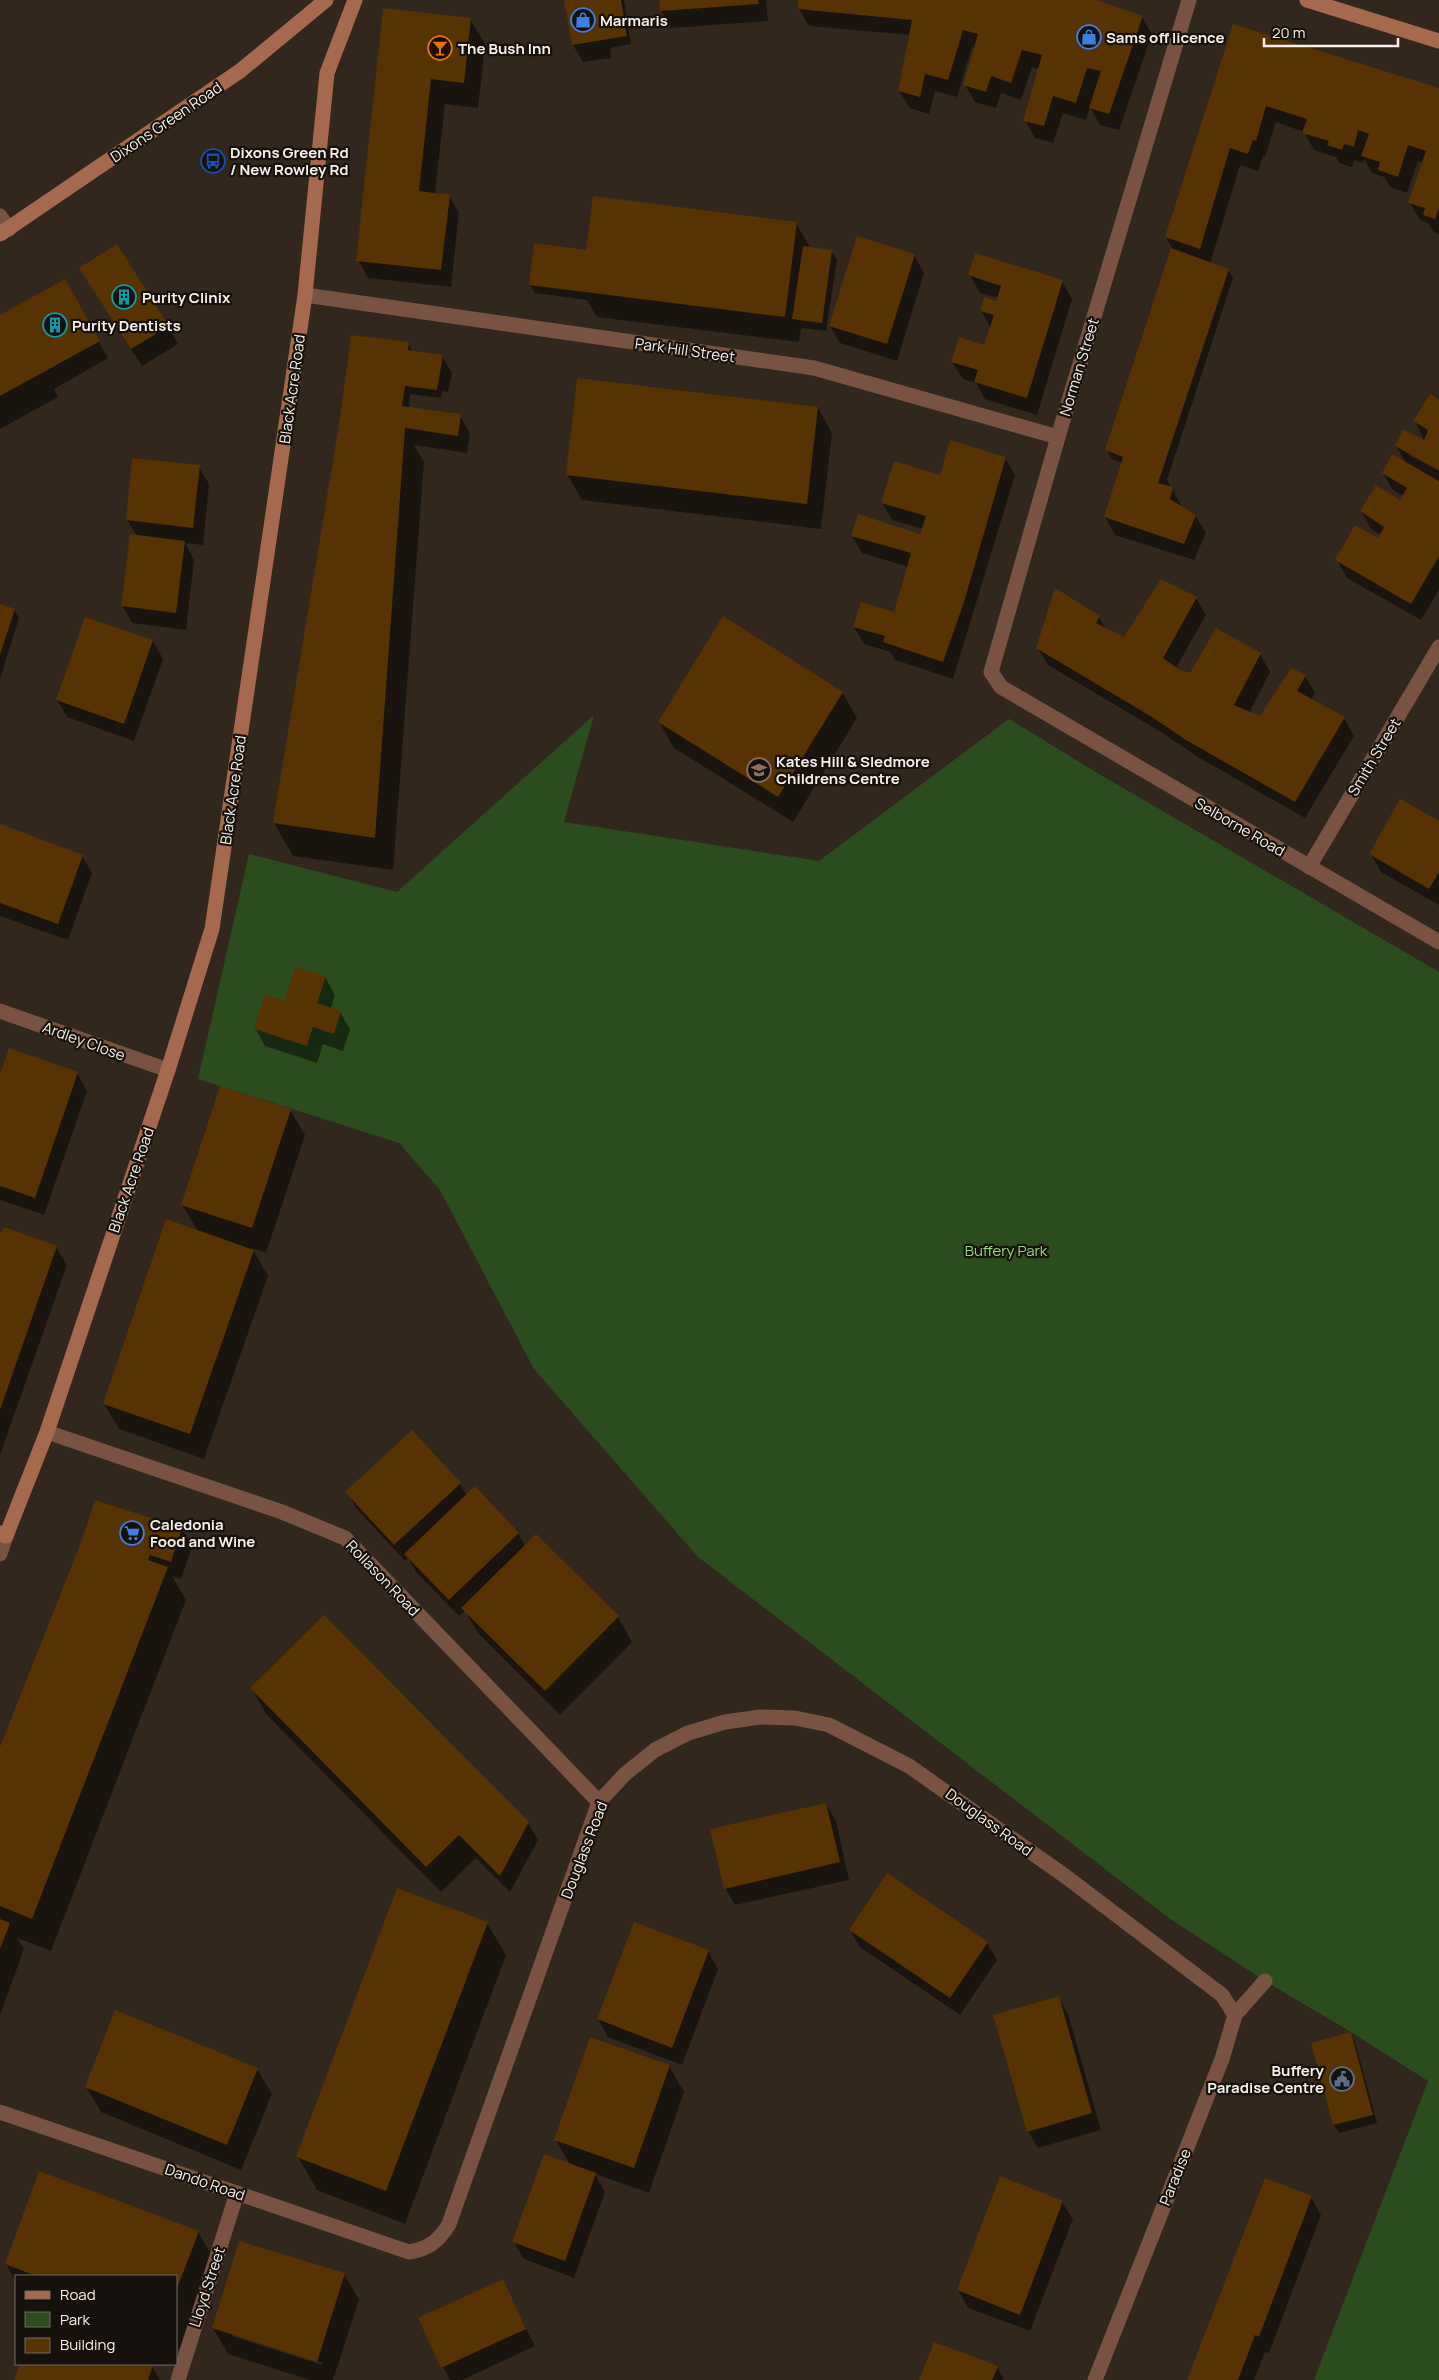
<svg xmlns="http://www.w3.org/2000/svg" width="1439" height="2380" viewBox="0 0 1439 2380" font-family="Manrope,sans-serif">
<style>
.green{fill:#2b4d1e}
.shadow{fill:#0007;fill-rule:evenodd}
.building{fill:#573203}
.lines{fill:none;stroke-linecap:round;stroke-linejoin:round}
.street{stroke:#795342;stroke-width:15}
.secondary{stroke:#a5694e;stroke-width:15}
.labels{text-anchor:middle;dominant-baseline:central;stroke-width:4.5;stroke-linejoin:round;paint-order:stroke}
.poi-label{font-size:15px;font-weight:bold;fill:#f8f0e9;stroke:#16110c;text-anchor:start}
.street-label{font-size:15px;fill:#f8f0e9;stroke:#16110c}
.park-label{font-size:15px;fill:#8fdc74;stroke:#16110c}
</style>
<rect width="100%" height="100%" fill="#32271c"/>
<!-- green -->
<polygon class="green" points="594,715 564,822 819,861 1009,719 1094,771 1439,972 1439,2380 1314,2380 1428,2081 1351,2032 1265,1981 1169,1918 698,1557 534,1369 440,1190 399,1143 198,1079 249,854 397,892"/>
<!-- shadow -->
<g class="shadow">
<polygon points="565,0 624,0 631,44 610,48 611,58 583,62 573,45"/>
<polygon points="660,0 766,0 768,21 671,28 661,11"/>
<polygon points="800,0 1089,0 1142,17 1152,34 1119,130 1100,125 1090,107 1086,120 1063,113 1053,143 1035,138 1025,120 1039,69 1032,67 1021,100 1001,93 996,108 975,102 965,85 975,48 972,47 957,97 935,91 929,114 910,108 899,91 911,35 809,26 799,9"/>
<polygon points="384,9 470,19 485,44 478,108 445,104 435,194 449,196 459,213 451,287 368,278 358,260"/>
<polygon points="1233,26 1439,89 1439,234 1434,232 1428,223 1420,220 1410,203 1423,163 1418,161 1407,193 1390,187 1384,177 1372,173 1364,159 1363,163 1354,160 1352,167 1339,163 1336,157 1314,150 1304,132 1276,122 1265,157 1263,156 1258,171 1240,165 1210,264 1228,270 1233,278 1167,480 1182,507 1195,515 1206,533 1194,560 1115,535 1105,517 1122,463 1112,459 1107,450 1174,251 1166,237"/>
<polygon points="796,223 811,249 832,252 837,260 826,331 801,328 799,342 597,317 587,300 535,293 530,285"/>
<polygon points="914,255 924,273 897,361 840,343 830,326"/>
<polygon points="970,275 1062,281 1072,299 1037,415 985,399 976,383 963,379 952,362 985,346 991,328 981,311 997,303 998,298 980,293"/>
<polygon points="64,281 108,358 54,389 58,397 0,429 0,317"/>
<polygon points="91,286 168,326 178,344 142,366"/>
<polygon points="408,343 413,352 442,356 452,373 448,392 442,391 441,398 410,394 409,408 460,416 470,433 467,453 414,445 424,462 393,870 293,856 274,823"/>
<polygon points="1439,401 1439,468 1409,452 1409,455 1439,471 1439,590 1421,620 1347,578 1337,560 1378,540 1381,535 1371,529 1361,511 1401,501 1404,496 1393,490 1383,473 1406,463 1396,446 1425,442 1415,421"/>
<polygon points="818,408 832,433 821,529 582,500 567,474"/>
<polygon points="1005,458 1015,475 953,679 895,660 890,652 864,644 854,627 895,614 909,567 862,553 852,536 920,535 923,529 892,520 882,503 941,476"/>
<polygon points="199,467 209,484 203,545 185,543 194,560 186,630 132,623 122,605 137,536 127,520"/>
<polygon points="1196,598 1206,615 1176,668 1190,675 1260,654 1270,672 1249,713 1260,718 1292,670 1305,676 1315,693 1311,700 1344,718 1354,736 1305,818 1198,757 1164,734 1048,665 1038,648 1099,617 1106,630 1125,639"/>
<polygon points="0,605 14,610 19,618 0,679"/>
<polygon points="86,618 153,641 163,659 134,741 67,717 57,700"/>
<polygon points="842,692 857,718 793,822 674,748 659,722"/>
<polygon points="1439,823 1439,905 1381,872 1371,854"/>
<polygon points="0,826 82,856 92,873 68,940 0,916"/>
<polygon points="325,977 335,995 331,1008 340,1012 350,1029 343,1051 323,1044 317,1063 265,1046 255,1028 285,1002"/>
<polygon points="77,1073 87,1091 44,1215 0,1200 0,1078"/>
<polygon points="290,1110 305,1135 266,1253 252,1248 268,1276 204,1459 119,1429 104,1404 198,1231 182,1205"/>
<polygon points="4,1229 56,1247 67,1265 0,1455 0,1234"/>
<polygon points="411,1432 460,1484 467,1496 518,1533 525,1546 618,1617 632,1642 560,1715 478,1633 465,1611 459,1616 416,1572 408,1558 405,1561 357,1509 347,1492"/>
<polygon points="182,1529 192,1547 181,1579 172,1576 186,1600 51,1951 17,1938 24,1949 0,2015 0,1750 84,1538"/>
<polygon points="252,1689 528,1823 538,1840 510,1892 476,1858 441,1892 266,1714"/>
<polygon points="826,1804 836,1821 849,1880 735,1905 725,1888"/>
<polygon points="487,1923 506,1955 405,2224 317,2190 298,2157"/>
<polygon points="850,1930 987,1943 997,1960 960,2015 860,1947"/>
<polygon points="708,1951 718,1969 682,2065 608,2037 598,2019"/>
<polygon points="1058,1997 1068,2014 1101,2130 1038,2148 1028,2131"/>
<polygon points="1351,2033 1355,2042 1377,2123 1339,2133 1334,2125 1312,2044"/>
<polygon points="669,2066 684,2092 649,2193 595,2174 605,2192 574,2278 524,2259 514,2242 570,2165 556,2140"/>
<polygon points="257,2069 272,2094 241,2170 101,2112 86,2087"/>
<polygon points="1311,2197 1321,2215 1269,2353 1265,2352 1254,2380 1189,2380"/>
<polygon points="1062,2202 1073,2219 1030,2331 968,2308 958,2290"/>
<polygon points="198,2232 213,2258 179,2349 176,2348 176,2276 16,2276 16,2282 6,2264"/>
<path d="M344,2274L359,2300L333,2380H310L228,2354L213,2328ZM232,2334L323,2363L322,2365L232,2336Z"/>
<polygon points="502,2281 535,2346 462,2380 450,2380 420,2319"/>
<polygon points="21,2364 145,2364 152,2366 160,2380 16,2380"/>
<polygon points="997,2367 1004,2380 920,2380"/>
</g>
<!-- building -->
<g class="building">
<polygon points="564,0 621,0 627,36 572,45"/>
<polygon points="659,0 758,0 759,4 660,11"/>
<polygon points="798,0 1096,0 1143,16 1109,114 1089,108 1101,71 1087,68 1076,103 1053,96 1044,126 1023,121 1042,55 1022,50 1011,83 991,76 986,92 963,85 978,34 963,30 948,80 925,74 920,97 898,91 912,20 798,9"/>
<polygon points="383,8 471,18 464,83 431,79 419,191 450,195 441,270 356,261"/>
<polygon points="1233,24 1439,88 1439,208 1435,219 1423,215 1425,208 1408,203 1426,151 1408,145 1398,177 1378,170 1380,162 1361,156 1369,134 1358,130 1354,147 1344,144 1342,150 1327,145 1329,141 1302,133 1307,119 1266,106 1256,141 1253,140 1248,154 1230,148 1200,249 1165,237"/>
<polygon points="593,196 797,222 785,317 529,285 534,243 586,250"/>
<polygon points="857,236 915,254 887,344 829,326"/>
<polygon points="117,244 169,326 131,349 79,268"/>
<polygon points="803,246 832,250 822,323 792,319"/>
<polygon points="1171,248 1229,269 1158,483 1173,487 1170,499 1196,515 1184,544 1104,517 1123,457 1105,450"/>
<polygon points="975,253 1063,280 1027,398 974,382 978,370 951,362 959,337 984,345 994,315 980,311 984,297 996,301 1001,286 968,275"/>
<polygon points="65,279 100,341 0,396 0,315"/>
<polygon points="351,335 409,342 408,350 443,355 437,390 405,386 402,406 461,414 458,436 405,428 375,838 273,823 340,418"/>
<polygon points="577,378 818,407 807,504 566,475"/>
<polygon points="1430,394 1439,400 1439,470 1395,446 1403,429 1424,440 1428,430 1413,421"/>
<polygon points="950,440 1006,457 964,602 943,662 883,642 885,636 853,627 861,602 894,612 911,553 851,536 858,514 920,534 926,516 881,503 894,461 940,475"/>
<polygon points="1392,454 1439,481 1439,556 1411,604 1335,560 1355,525 1378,538 1380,534 1384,527 1360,511 1376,485 1400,500 1407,488 1382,473"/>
<polygon points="132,458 200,465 193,528 126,520"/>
<polygon points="130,534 185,541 176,613 121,606"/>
<polygon points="1161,579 1197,597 1163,658 1180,670 1190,673 1216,628 1261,653 1234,705 1260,716 1291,668 1306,675 1297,691 1345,717 1295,802 1186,740 1152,717 1036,648 1055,588 1100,616 1096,623 1124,637"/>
<polygon points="0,604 15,609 0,655"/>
<polygon points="723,616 843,692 778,797 658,722"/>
<polygon points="85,617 153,640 124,724 56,700"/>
<polygon points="1400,799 1439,821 1439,872 1429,889 1369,854"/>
<polygon points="0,824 83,855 58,924 0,903"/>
<polygon points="295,967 326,976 317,1003 341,1011 334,1034 313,1027 307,1046 254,1029 265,994 284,1001"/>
<polygon points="9,1048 78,1072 35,1198 0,1186 0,1074"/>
<polygon points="220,1086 291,1109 252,1228 181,1205"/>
<polygon points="166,1219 254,1250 190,1434 103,1404"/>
<polygon points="4,1227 57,1246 0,1410 0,1233"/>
<polygon points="412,1430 461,1483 394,1545 345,1492"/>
<polygon points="475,1486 519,1533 449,1600 404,1554"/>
<polygon points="95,1500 182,1528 171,1562 150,1555 148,1560 168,1567 32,1919 0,1906 0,1747 83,1537"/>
<polygon points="536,1534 619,1616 545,1691 461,1608"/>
<polygon points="324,1615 529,1822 500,1876 459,1835 426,1867 250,1688"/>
<polygon points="826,1803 840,1862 724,1889 710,1829"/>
<polygon points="887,1873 988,1942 950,1998 849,1930"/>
<polygon points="397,1888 488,1922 386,2191 296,2157"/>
<polygon points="0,1919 10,1923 0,1949"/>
<polygon points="634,1922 709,1950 672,2048 597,2019"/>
<polygon points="1059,1996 1092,2113 1027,2132 993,2015"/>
<polygon points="115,2010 258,2068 227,2145 85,2087"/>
<polygon points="1351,2032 1373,2115 1333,2125 1311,2043"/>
<polygon points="590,2037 670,2065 634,2168 554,2140"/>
<polygon points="544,2154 596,2173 565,2261 512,2242"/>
<polygon points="39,2171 199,2231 176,2291 176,2276 36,2276 5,2264"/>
<polygon points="1000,2176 1063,2201 1020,2315 957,2290"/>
<polygon points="1265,2178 1312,2196 1259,2337 1255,2335 1238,2380 1187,2380"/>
<polygon points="239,2241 345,2273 317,2362 212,2328"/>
<polygon points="503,2279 526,2329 441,2368 418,2318"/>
<polygon points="934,2342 998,2366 992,2380 919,2380"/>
<polygon points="20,2364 149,2364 153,2365 148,2380 14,2380"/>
</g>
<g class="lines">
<!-- street -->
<g class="street">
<polyline points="1189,0 1058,437 991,672 1001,687 1439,942"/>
<polyline points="0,216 9,229"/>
<polyline points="305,295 814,368 1058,437"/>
<polyline points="1309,867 1439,647"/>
<polyline points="0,1011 168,1070"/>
<polyline points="47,1432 282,1512 345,1538 599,1802"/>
<polyline points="0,1554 6,1536"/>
<path d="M0,2112L409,2252C428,2249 439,2241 449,2224L599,1802L625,1774L655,1750L688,1733L725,1722L760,1717L795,1718L829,1725L909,1766L1065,1876L1222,1995L1235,2015"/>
<polyline points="178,2380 237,2193"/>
<polyline points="1095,2380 1222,2059 1235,2015 1265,1981"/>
</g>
<!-- secondary -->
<g class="secondary">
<polyline points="1307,0 1439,41"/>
<polyline points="0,234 240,71 326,0"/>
<polyline points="0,1533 6,1536 47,1432 168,1070 212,929 305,295 327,73 355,0"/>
</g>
</g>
<!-- icons -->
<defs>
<g id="shop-ring" transform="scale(1.25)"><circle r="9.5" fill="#16110c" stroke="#3f7fe0" stroke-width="1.5"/><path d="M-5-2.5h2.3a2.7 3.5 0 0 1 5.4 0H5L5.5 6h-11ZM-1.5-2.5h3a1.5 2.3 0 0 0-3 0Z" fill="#3f7fe0"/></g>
<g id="bar-ring" transform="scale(1.25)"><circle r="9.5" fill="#16110c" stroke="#e8710a" stroke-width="1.5"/><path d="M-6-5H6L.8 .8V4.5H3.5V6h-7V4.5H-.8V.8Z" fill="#e8710a"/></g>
<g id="bus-ring" transform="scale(1.25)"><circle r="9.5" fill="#16110c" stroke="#1a4fb4" stroke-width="1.5"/><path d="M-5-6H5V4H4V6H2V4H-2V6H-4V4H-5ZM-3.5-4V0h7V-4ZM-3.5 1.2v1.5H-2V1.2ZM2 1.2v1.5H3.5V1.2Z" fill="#1a4fb4"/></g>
<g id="building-ring" transform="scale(1.25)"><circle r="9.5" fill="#16110c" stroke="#0f9aa8" stroke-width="1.5"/><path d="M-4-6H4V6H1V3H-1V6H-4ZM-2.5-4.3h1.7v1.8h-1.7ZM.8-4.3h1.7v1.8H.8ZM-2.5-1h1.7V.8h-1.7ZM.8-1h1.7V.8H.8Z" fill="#0f9aa8"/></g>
<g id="school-ring" transform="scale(1.25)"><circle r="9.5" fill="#16110c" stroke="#8d6e63" stroke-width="1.5"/><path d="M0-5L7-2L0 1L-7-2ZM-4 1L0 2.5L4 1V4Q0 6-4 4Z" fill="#8d6e63"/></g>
<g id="supermarket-ring" transform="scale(1.25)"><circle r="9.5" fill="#16110c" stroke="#3f7fe0" stroke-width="1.5"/><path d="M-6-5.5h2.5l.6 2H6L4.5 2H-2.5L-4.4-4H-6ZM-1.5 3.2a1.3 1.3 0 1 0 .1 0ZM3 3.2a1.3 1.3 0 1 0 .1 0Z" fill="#3f7fe0"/></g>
<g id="civic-ring" transform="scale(1.25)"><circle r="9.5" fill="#16110c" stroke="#5c6f8a" stroke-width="1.5"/><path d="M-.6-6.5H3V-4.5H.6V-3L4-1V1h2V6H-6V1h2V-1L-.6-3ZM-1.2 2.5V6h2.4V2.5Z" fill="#5c6f8a"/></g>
</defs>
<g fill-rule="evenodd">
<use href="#shop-ring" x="583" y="20"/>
<use href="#shop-ring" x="1089" y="37"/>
<use href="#bar-ring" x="440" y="48"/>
<use href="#bus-ring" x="213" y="161"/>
<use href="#building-ring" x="124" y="297"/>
<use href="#building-ring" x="55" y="325"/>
<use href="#school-ring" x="759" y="770"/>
<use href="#supermarket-ring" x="132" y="1533"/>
<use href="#civic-ring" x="1342" y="2079"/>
</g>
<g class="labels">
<!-- poi labels -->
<g class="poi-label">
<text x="600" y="20">Marmaris</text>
<text x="1106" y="37">Sams off licence</text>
<text x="458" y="48">The Bush Inn</text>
<text x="230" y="152">Dixons Green Rd<tspan x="230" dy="17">/ New Rowley Rd</tspan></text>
<text x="142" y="297">Purity Clinix</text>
<text x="72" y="325">Purity Dentists</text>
<text x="776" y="761">Kates Hill &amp; Sledmore<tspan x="776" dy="17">Childrens Centre</tspan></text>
<text x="150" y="1524">Caledonia<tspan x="150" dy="17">Food and Wine</tspan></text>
<text x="1324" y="2070" text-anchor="end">Buffery<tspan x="1324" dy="17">Paradise Centre</tspan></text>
</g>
<!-- street labels -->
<g class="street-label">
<text transform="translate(166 122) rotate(-34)">Dixons Green Road</text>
<text transform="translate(685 350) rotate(8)">Park Hill Street</text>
<text transform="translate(1079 367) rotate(-73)">Norman Street</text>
<text transform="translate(292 389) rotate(-82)">Black Acre Road</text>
<text transform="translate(1374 757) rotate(-59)">Smith Street</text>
<text transform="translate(233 790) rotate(-82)">Black Acre Road</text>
<text transform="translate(1240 827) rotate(30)">Selborne Road</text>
<text transform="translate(84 1041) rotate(20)">Ardley Close</text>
<text transform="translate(131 1180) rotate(-71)">Black Acre Road</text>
<text transform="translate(383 1578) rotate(46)">Rollason Road</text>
<text transform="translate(989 1822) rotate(36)">Douglass Road</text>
<text transform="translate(584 1850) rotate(-69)">Douglass Road</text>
<text transform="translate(1175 2177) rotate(-68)">Paradise</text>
<text transform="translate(205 2182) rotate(19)">Dando Road</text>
<text transform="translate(207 2287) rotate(-72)">Lloyd Street</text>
</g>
<!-- park labels -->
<g class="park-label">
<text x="1006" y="1250">Buffery Park</text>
</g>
</g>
<!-- legend -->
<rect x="15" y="2275" width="162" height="90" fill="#16110c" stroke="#706a64"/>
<rect x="25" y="2291" width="25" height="8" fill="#a5694e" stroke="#706a64"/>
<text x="60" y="2300" font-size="15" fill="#f8f0e9">Road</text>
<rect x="25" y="2312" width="25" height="15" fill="#2b4d1e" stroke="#706a64"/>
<text x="60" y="2325" font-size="15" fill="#f8f0e9">Park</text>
<rect x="25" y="2338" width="25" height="15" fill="#573203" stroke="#706a64"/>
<text x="60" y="2350" font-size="15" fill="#f8f0e9">Building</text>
<!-- scale -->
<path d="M1264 38v8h134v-8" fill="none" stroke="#f8f0e9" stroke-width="2.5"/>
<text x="1272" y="38" font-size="15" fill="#f8f0e9" stroke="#16110c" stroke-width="4" paint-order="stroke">20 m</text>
</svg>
